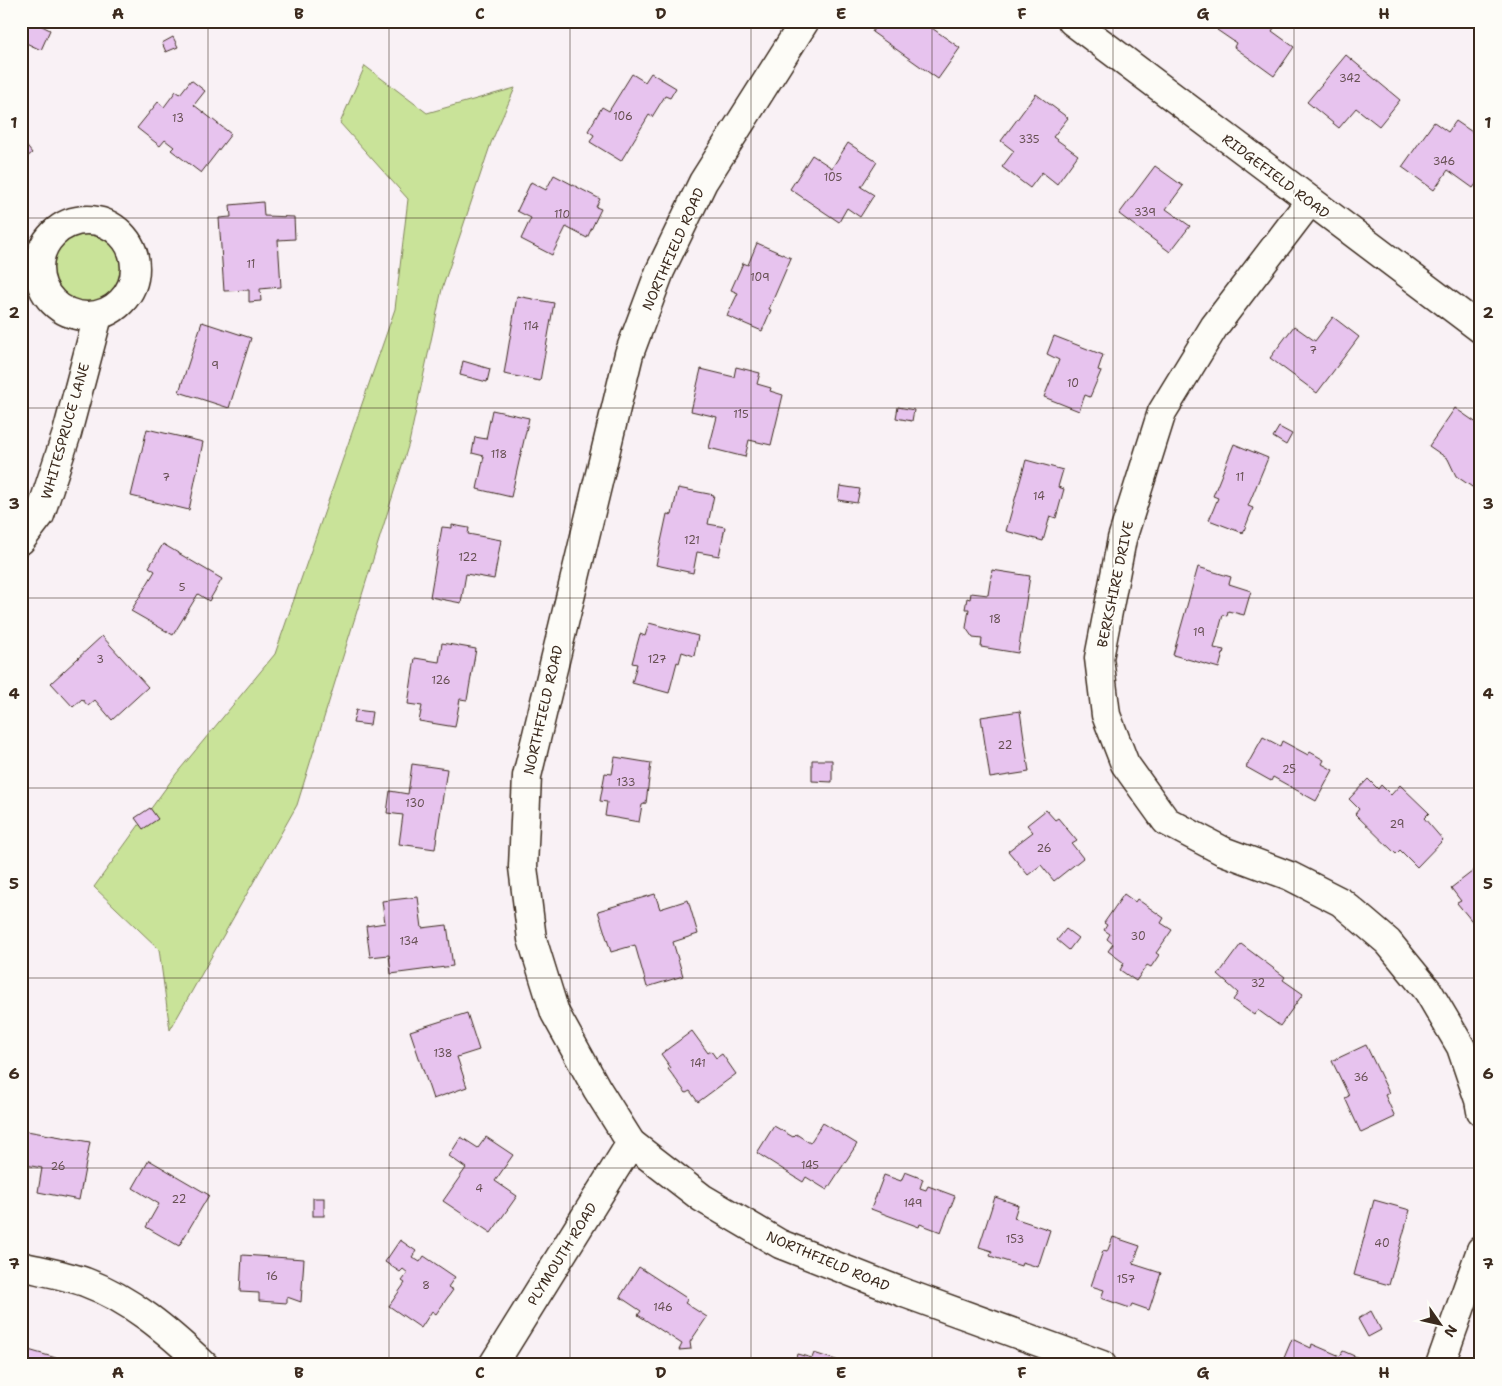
<svg xmlns="http://www.w3.org/2000/svg" width="1502" height="1386" viewBox="0 0 1502 1386" font-family="'Shantell Sans',sans-serif">
<style>
.green{fill:#c9e399;stroke:#82865c}
.building{fill:#e7c3ee;stroke:#3b2a1e}
.lines{fill:none;stroke-linecap:round;stroke-linejoin:round}
.minor-casing{stroke:#3b2a1e;stroke-width:31}
.minor{stroke:#fdfcf7;stroke-width:28}
.grid{fill:none;stroke:#3b2a1e;stroke-width:1;stroke-opacity:0.55}
.labels{text-anchor:middle;dominant-baseline:central;stroke-width:4;stroke-linejoin:round;paint-order:stroke}
.number-label{font-size:11px;fill:#665052}
.street-label{font-size:14px;fill:#3b2a1e;stroke:#fdfcf7}
.neatline{fill:none;stroke:#3b2a1e;stroke-width:2}
.grid-label{font-size:16px;text-anchor:middle;font-weight:bold;fill:#3b2a1e}
</style>
<rect width="100%" height="100%" fill="#f9f1f5"/>
<filter id="ink" filterUnits="userSpaceOnUse"><feTurbulence type="fractalNoise" baseFrequency=".02" numOctaves="2"/><feDisplacementMap in="SourceGraphic" scale="10" xChannelSelector="R" yChannelSelector="G"/><feConvolveMatrix kernelMatrix="1 2 1 2 8 2 1 2 1" color-interpolation-filters="sRGB"/></filter>
<g filter="url(#ink)">
<!-- green -->
<g class="green">
<polygon points="365,66 427,113 515,88 491,143 442,289 409,443 297,805 170,1030 159,949 94,887 176,774 275,654 395,309 408,199 340,123"/>
<circle cx="86" cy="267" r="42"/>
</g>
<!-- building -->
<g class="building">
<polygon points="21,21 32,21 50,30 41,50 24,42 21,50"/>
<polygon points="879,21 922,21 960,48 938,79 872,32"/>
<polygon points="1223,21 1265,21 1274,28 1272,31 1294,47 1274,76 1234,47 1236,43 1217,30"/>
<polygon points="173,37 178,47 166,52 162,43"/>
<polygon points="1346,55 1400,100 1379,126 1356,108 1339,128 1307,102"/>
<polygon points="651,73 676,88 670,98 665,96 652,117 649,115 621,161 590,142 594,135 588,131 602,107 609,111 632,74 645,82"/>
<polygon points="191,80 205,91 194,105 231,134 201,173 171,150 174,147 165,140 160,146 137,128 158,102 164,107 176,91 180,94"/>
<polygon points="1036,94 1068,118 1053,137 1078,155 1057,184 1042,172 1030,188 1002,167 1014,151 1001,141"/>
<polygon points="1456,121 1481,138 1481,149 1478,152 1481,154 1481,177 1473,188 1448,170 1434,190 1402,167 1434,122 1448,132"/>
<polygon points="21,139 32,153 21,162"/>
<polygon points="848,143 877,162 861,187 874,195 860,217 847,208 839,222 790,189 812,155 832,168"/>
<polygon points="1155,166 1183,186 1166,209 1190,226 1170,252 1119,214"/>
<polygon points="554,175 600,199 596,207 601,209 587,238 566,227 552,255 521,239 531,218 517,211 531,182 546,190"/>
<polygon points="263,202 264,216 294,217 295,239 278,240 281,287 260,289 261,301 249,302 249,290 224,291 219,218 231,217 230,205"/>
<polygon points="757,243 791,258 769,309 771,310 762,331 727,316 738,293 731,290 743,263 748,265"/>
<polygon points="517,296 554,303 540,381 504,374"/>
<polygon points="1333,317 1359,337 1317,393 1270,358 1294,326 1315,341"/>
<polygon points="202,322 251,338 229,408 179,392"/>
<polygon points="1054,336 1103,355 1098,370 1101,371 1090,397 1085,395 1079,411 1044,397 1059,360 1047,354"/>
<polygon points="463,361 490,369 487,382 460,375"/>
<polygon points="736,367 760,373 757,384 771,388 770,391 783,395 771,445 749,440 745,457 709,448 717,417 691,411 701,369 734,377"/>
<polygon points="898,407 914,410 912,421 896,418"/>
<polygon points="1455,408 1481,426 1481,493 1456,476 1448,459 1429,446"/>
<polygon points="492,410 529,418 511,497 477,489 484,456 472,453 475,437 486,439"/>
<polygon points="1279,427 1292,434 1286,445 1273,437"/>
<polygon points="147,429 203,442 189,510 131,496"/>
<polygon points="1234,444 1268,458 1248,506 1253,508 1243,533 1209,520 1218,498 1213,496"/>
<polygon points="1026,460 1063,470 1058,487 1064,489 1056,518 1050,516 1043,541 1006,531"/>
<polygon points="840,486 860,489 857,503 838,500"/>
<polygon points="678,488 714,495 708,524 725,527 719,556 697,552 693,573 656,565 667,514 672,515"/>
<polygon points="452,525 469,528 468,534 501,540 494,579 466,574 461,603 430,597 442,527 452,528"/>
<polygon points="163,544 222,579 209,601 198,594 173,635 131,611 155,571 149,567"/>
<polygon points="1198,567 1231,577 1229,584 1251,591 1244,615 1228,611 1227,616 1223,615 1214,648 1224,650 1219,668 1173,655"/>
<polygon points="992,570 1030,576 1018,653 981,647 982,639 973,638 966,628 969,609 965,609 967,598 970,599 971,593 988,595"/>
<polygon points="649,623 698,636 694,656 682,652 679,663 677,662 669,693 632,683 637,664 632,663 640,634 645,636"/>
<polygon points="102,636 148,687 112,720 95,700 88,706 82,699 73,707 51,683"/>
<polygon points="442,643 476,649 467,700 460,699 455,727 419,721 422,706 408,704 415,658 439,662"/>
<polygon points="356,710 372,712 370,725 353,723"/>
<polygon points="1020,711 1029,772 990,778 981,717"/>
<polygon points="1263,737 1280,746 1282,741 1308,755 1310,752 1324,760 1322,764 1333,770 1316,801 1273,777 1271,781 1246,767"/>
<polygon points="615,757 651,763 646,803 642,805 639,822 605,816 607,802 600,801 605,773 612,774"/>
<polygon points="812,760 832,760 832,782 812,781"/>
<polygon points="412,764 447,769 435,849 399,844 403,815 387,813 390,791 408,794"/>
<polygon points="1368,779 1378,789 1381,785 1391,795 1400,785 1429,813 1424,818 1443,840 1417,867 1400,850 1396,854 1355,814 1359,809 1349,799"/>
<polygon points="150,808 158,819 143,829 135,818"/>
<polygon points="1046,810 1055,820 1058,818 1077,841 1072,844 1083,858 1054,881 1041,865 1028,875 1008,851 1033,832 1027,825"/>
<polygon points="1481,865 1481,922 1476,926 1457,903 1461,901 1451,888"/>
<polygon points="655,894 660,909 688,900 698,934 673,942 683,976 647,987 635,945 611,952 598,911"/>
<polygon points="1124,894 1135,902 1137,899 1164,918 1161,923 1172,930 1156,953 1159,955 1151,967 1147,965 1136,981 1120,970 1124,963 1108,951 1113,944 1107,939 1110,934 1104,930 1107,925 1104,923"/>
<polygon points="418,897 422,928 447,925 453,966 391,974 389,955 370,957 366,926 385,923 382,901"/>
<polygon points="1066,929 1078,938 1069,950 1057,940"/>
<polygon points="1241,944 1285,977 1283,980 1303,994 1280,1026 1258,1010 1254,1015 1233,1000 1238,993 1218,975"/>
<polygon points="467,1013 479,1050 457,1057 467,1087 433,1099 410,1031"/>
<polygon points="692,1031 708,1053 711,1051 716,1058 722,1054 736,1074 698,1102 690,1091 686,1093 668,1069 671,1068 661,1054"/>
<polygon points="1366,1045 1389,1093 1385,1095 1395,1117 1361,1133 1345,1098 1349,1096 1332,1061"/>
<polygon points="823,1123 857,1144 827,1190 806,1177 803,1182 757,1153 774,1126 793,1137 796,1134 810,1143"/>
<polygon points="21,1130 90,1142 79,1200 38,1192 42,1168 21,1164"/>
<polygon points="461,1137 478,1148 486,1137 513,1155 495,1181 517,1196 491,1233 443,1201 466,1168 449,1156"/>
<polygon points="149,1160 209,1195 179,1246 146,1227 159,1204 133,1188"/>
<polygon points="905,1172 923,1179 920,1188 926,1190 928,1186 955,1196 941,1232 920,1224 919,1227 871,1209 884,1175 901,1181"/>
<polygon points="995,1197 1018,1205 1014,1218 1050,1230 1038,1267 1022,1262 1021,1266 990,1256 992,1251 979,1247"/>
<rect x="313" y="1198" width="11" height="18"/>
<polygon points="1374,1200 1410,1210 1389,1285 1354,1275"/>
<polygon points="1113,1237 1140,1246 1133,1264 1161,1273 1149,1310 1132,1304 1130,1308 1101,1298 1104,1290 1091,1286 1103,1251 1107,1252"/>
<polygon points="400,1240 416,1251 412,1257 420,1262 424,1256 455,1277 448,1287 453,1290 436,1314 432,1311 421,1328 389,1306 405,1283 402,1281 408,1273 403,1269 400,1272 385,1262"/>
<polygon points="242,1255 304,1259 301,1302 287,1297 287,1303 259,1301 259,1293 240,1292"/>
<polygon points="639,1267 688,1299 685,1303 707,1317 690,1342 691,1349 679,1350 682,1344 638,1315 641,1311 620,1297"/>
<polygon points="1371,1311 1381,1330 1368,1337 1358,1319"/>
<polygon points="1292,1339 1311,1348 1312,1344 1340,1356 1343,1351 1368,1362 1367,1365 1281,1365"/>
<polygon points="25,1349 56,1358 54,1364 57,1365 21,1365 21,1352 25,1353"/>
<polygon points="814,1353 839,1361 838,1365 794,1365 797,1354 812,1358"/>
</g>
<g class="lines">
<!-- minor casing -->
<g class="minor-casing">
<g id="minor">
<polyline points="805,21 703,182 660,271 629,354 527,776 523,867 532,939 555,1013 597,1089 631,1143 702,1198 780,1244 907,1294 1102,1365"/>
<polyline points="1072,21 1481,329"/>
<polyline points="1310,201 1214,327 1162,412 1122,539 1099,658 1106,715 1125,764 1166,821 1223,851 1290,876 1341,902 1388,942 1428,991 1461,1047 1479,1100 1481,1111"/>
<circle cx="87" cy="268" r="48"/>
<polyline points="21,540 40,515 67,433 98,316"/>
<path d="M21,1266C42,1271 64,1275 85,1282C131,1299 169,1332 204,1365"/>
<polyline points="493,1365 631,1143"/>
<polyline points="1440,1365 1481,1250"/>
</g>
</g>
<!-- minor -->
<use href="#minor" class="minor"/>
</g>
</g>
<!-- grid -->
<path class="grid" d="M208,21V1365M389,21V1365M570,21V1365M751,21V1365M932,21V1365M1113,21V1365M1294,21V1365M21,218H1481M21,408H1481M21,598H1481M21,788H1481M21,978H1481M21,1168H1481"/>
<g class="labels">
<!-- number labels -->
<g class="number-label">
<text x="1350" y="78">342</text>
<text x="623" y="116">106</text>
<text x="178" y="118">13</text>
<text x="1029" y="139">335</text>
<text x="1444" y="161">346</text>
<text x="833" y="177">105</text>
<text x="1145" y="212">339</text>
<text x="562" y="214">110</text>
<text x="251" y="264">11</text>
<text x="760" y="277">109</text>
<text x="531" y="326">114</text>
<text x="1313" y="350">7</text>
<text x="215" y="365">9</text>
<text x="1073" y="383">10</text>
<text x="741" y="414">115</text>
<text x="499" y="454">118</text>
<text x="166" y="477">7</text>
<text x="1240" y="477">11</text>
<text x="1039" y="496">14</text>
<text x="692" y="540">121</text>
<text x="468" y="557">122</text>
<text x="182" y="587">5</text>
<text x="995" y="619">18</text>
<text x="1199" y="632">19</text>
<text x="100" y="659">3</text>
<text x="657" y="659">127</text>
<text x="441" y="680">126</text>
<text x="1005" y="745">22</text>
<text x="1289" y="769">25</text>
<text x="626" y="782">133</text>
<text x="415" y="803">130</text>
<text x="1397" y="824">29</text>
<text x="1044" y="848">26</text>
<text x="1138" y="936">30</text>
<text x="409" y="941">134</text>
<text x="1258" y="983">32</text>
<text x="443" y="1053">138</text>
<text x="698" y="1063">141</text>
<text x="1361" y="1077">36</text>
<text x="810" y="1165">145</text>
<text x="58" y="1166">26</text>
<text x="479" y="1188">4</text>
<text x="179" y="1199">22</text>
<text x="913" y="1203">149</text>
<text x="1015" y="1239">153</text>
<text x="1382" y="1243">40</text>
<text x="272" y="1276">16</text>
<text x="1126" y="1279">157</text>
<text x="426" y="1285">8</text>
<text x="663" y="1307">146</text>
</g>
<!-- street labels -->
<g class="street-label">
<text transform="translate(1276 176) rotate(37)">RIDGEFIELD ROAD</text>
<text transform="translate(673 249) rotate(-66)">NORTHFIELD ROAD</text>
<text transform="translate(65 431) rotate(-74)">WHITESPRUCE LANE</text>
<text transform="translate(1115 584) rotate(-78)">BERKSHIRE DRIVE</text>
<text transform="translate(543 710) rotate(-77)">NORTHFIELD ROAD</text>
<text transform="translate(562 1254) rotate(-58)">PLYMOUTH ROAD</text>
<text transform="translate(828 1261) rotate(23)">NORTHFIELD ROAD</text>
</g>
</g>
<!-- margin -->
<rect width="1502" height="1386" fill="none" stroke="#fdfcf7" stroke-width="55"/>
<!-- north arrow -->
<g transform="translate(1440 1324) rotate(124)" stroke="#fdfcf7" stroke-width="4" paint-order="stroke">
<path d="M0-4L9 19L0 12L-9 19Z" fill="#3b2a1e"/>
<text y="-8" font-size="14" font-weight="bold" text-anchor="middle" fill="#3b2a1e">N</text>
</g>
<rect x="28" y="28" width="1446" height="1330" class="neatline"/>
<g class="grid-label">
<text x="118" y="19">A</text>
<text x="299" y="19">B</text>
<text x="480" y="19">C</text>
<text x="661" y="19">D</text>
<text x="841" y="19">E</text>
<text x="1022" y="19">F</text>
<text x="1203" y="19">G</text>
<text x="1384" y="19">H</text>
<text x="14" y="128">1</text>
<text x="1488" y="128">1</text>
<text x="14" y="318">2</text>
<text x="1488" y="318">2</text>
<text x="14" y="509">3</text>
<text x="1488" y="509">3</text>
<text x="14" y="699">4</text>
<text x="1488" y="699">4</text>
<text x="14" y="889">5</text>
<text x="1488" y="889">5</text>
<text x="14" y="1079">6</text>
<text x="1488" y="1079">6</text>
<text x="14" y="1269">7</text>
<text x="1488" y="1269">7</text>
<text x="118" y="1378">A</text>
<text x="299" y="1378">B</text>
<text x="480" y="1378">C</text>
<text x="661" y="1378">D</text>
<text x="841" y="1378">E</text>
<text x="1022" y="1378">F</text>
<text x="1203" y="1378">G</text>
<text x="1384" y="1378">H</text>
</g>
</svg>
